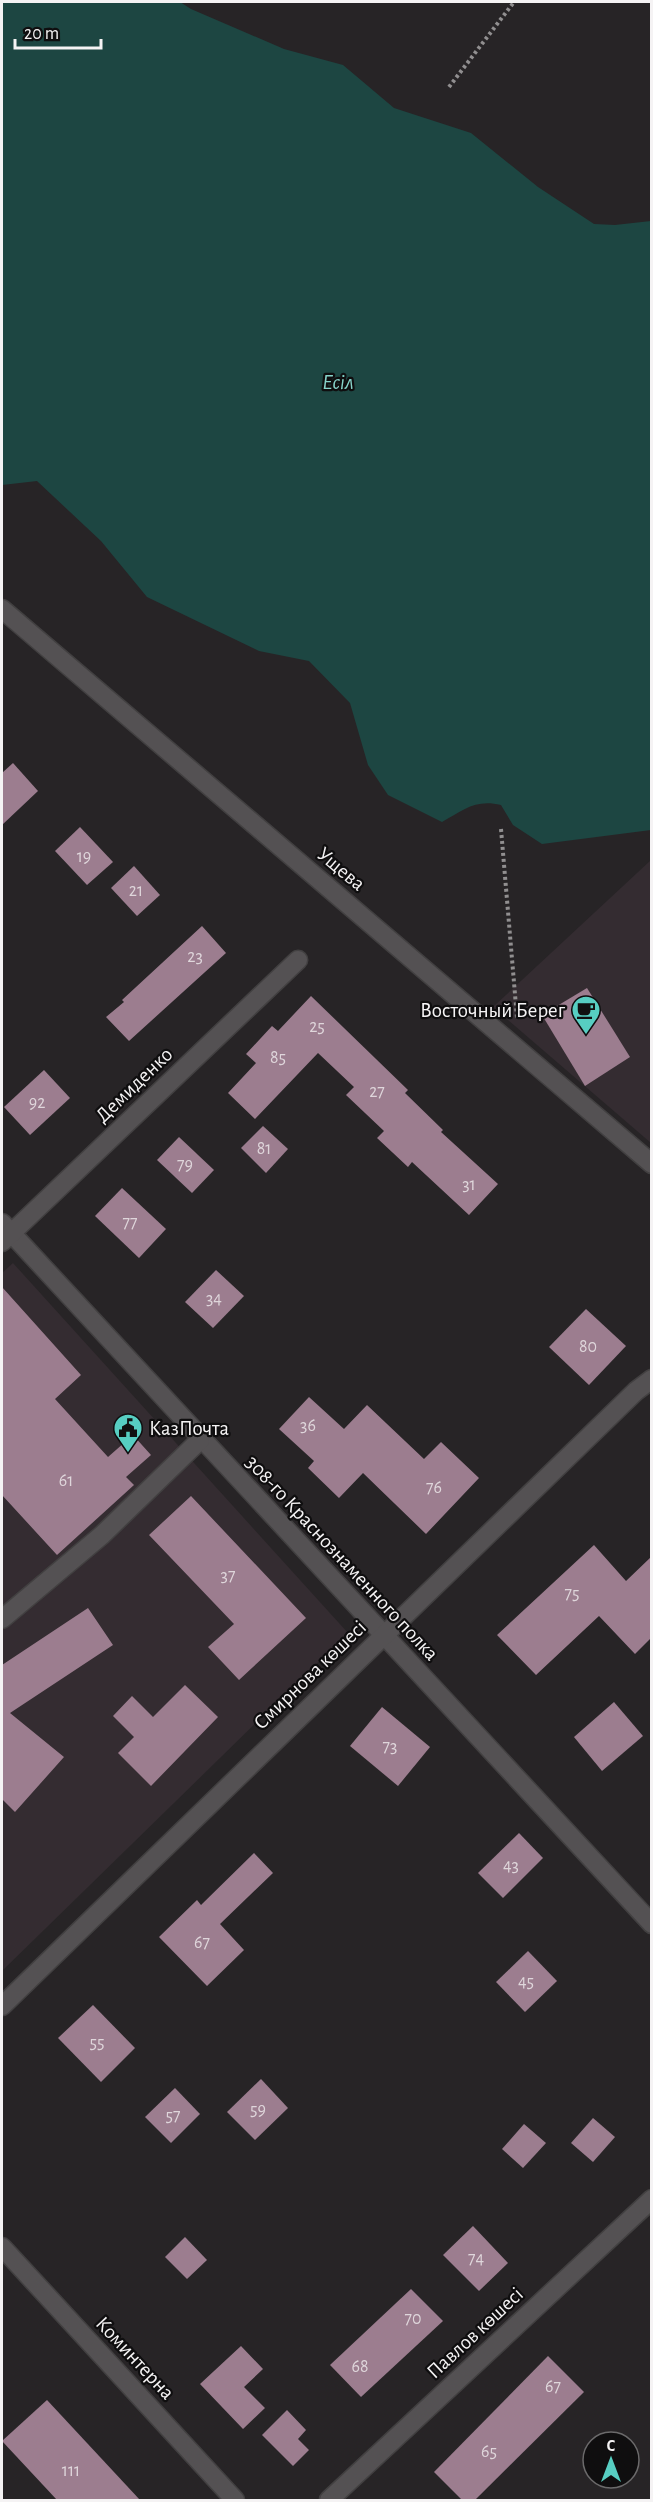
<svg xmlns="http://www.w3.org/2000/svg" width="653" height="2502" viewBox="0 0 653 2502" font-family="'Alegreya Sans',sans-serif">
<style>
.built{fill:#342c31}
.water{fill:#1d4642}
.building{fill:#9c7d8f}
.lines{fill:none;stroke-linecap:round;stroke-linejoin:round}
.minor-casing{stroke:#424041;stroke-width:21}
.path{stroke:#918f90;stroke-width:4;stroke-dasharray:3 3;stroke-linecap:butt}
.minor{stroke:#545153;stroke-width:18}
.labels{text-anchor:middle;dominant-baseline:central;stroke-width:4.5;stroke-linejoin:round;paint-order:stroke}
.number-label{font-size:18px;fill:#dfd6db}
.street-label{font-size:21px;fill:#f5f3f4;stroke:#0f0e0f}
.poi-label{font-size:21px;fill:#f5f3f4;stroke:#0f0e0f;text-anchor:end}
.water-label{font-size:22px;font-style:italic;fill:#87d3ca;stroke:#0f0e0f}
</style>
<rect width="100%" height="100%" fill="#272426"/>
<!-- built -->
<g class="built">
<polygon points="651,860 651,1143 493,1007"/>
<polygon points="13,1263 348,1633 2,1971 2,1273"/>
</g>
<!-- water -->
<path class="water" d="M2,2H180L191,9L284,49L343,65L394,108L471,133L538,187L594,224L615,225L651,221V830L542,844L513,825L501,805C475,799 464,810 442,822L388,795L368,765L350,703L309,661L259,651L147,597L101,541L37,481L2,485Z"/>
<!-- building -->
<g class="building">
<polygon points="13,763 38,791 2,825 2,773"/>
<polygon points="80,827 113,862 87,885 55,851"/>
<polygon points="134,866 160,895 137,916 111,888"/>
<polygon points="202,926 226,953 129,1041 106,1017 124,1002 122,1000"/>
<polygon points="587,988 630,1057 585,1086 542,1015"/>
<polygon points="311,996 408,1090 405,1093 443,1130 441,1132 498,1184 469,1215 412,1162 408,1167 377,1138 384,1131 346,1095 354,1087 318,1053 255,1119 228,1093 256,1063 246,1054 272,1026 278,1031"/>
<polygon points="44,1070 70,1098 30,1135 4,1107"/>
<polygon points="263,1126 288,1149 266,1173 241,1148"/>
<polygon points="179,1137 214,1170 192,1193 157,1160"/>
<polygon points="122,1188 166,1229 139,1258 95,1216"/>
<polygon points="216,1270 244,1296 213,1328 185,1302"/>
<polygon points="2,1287 81,1375 55,1399 108,1457 133,1435 151,1455 126,1477 134,1485 57,1555 2,1495"/>
<polygon points="586,1309 626,1346 589,1385 549,1347"/>
<polygon points="309,1397 344,1429 367,1405 424,1459 441,1442 479,1478 426,1534 363,1473 339,1498 308,1468 314,1461 279,1429"/>
<polygon points="191,1496 306,1618 239,1680 208,1647 234,1624 149,1535"/>
<polygon points="594,1545 626,1581 651,1557 651,1638 635,1654 599,1616 536,1675 497,1635"/>
<polygon points="88,1608 113,1645 10,1713 64,1757 15,1812 2,1799 2,1665"/>
<polygon points="185,1685 218,1717 151,1786 118,1753 134,1737 113,1716 132,1696 153,1717"/>
<polygon points="614,1702 643,1736 602,1771 574,1737"/>
<polygon points="382,1707 430,1747 398,1786 350,1746"/>
<polygon points="519,1833 543,1858 503,1898 478,1873"/>
<polygon points="254,1853 273,1873 220,1924 244,1950 207,1986 159,1937 197,1900 201,1905"/>
<polygon points="528,1951 557,1981 525,2012 496,1982"/>
<polygon points="93,2005 135,2048 101,2082 58,2038"/>
<polygon points="261,2079 288,2108 255,2140 227,2112"/>
<polygon points="175,2088 200,2114 171,2143 145,2117"/>
<polygon points="593,2118 615,2137 593,2162 571,2143"/>
<polygon points="524,2124 546,2143 523,2168 502,2149"/>
<polygon points="473,2226 508,2263 479,2291 443,2255"/>
<polygon points="185,2237 207,2260 187,2279 165,2257"/>
<polygon points="411,2289 443,2321 361,2397 330,2365"/>
<polygon points="241,2346 263,2369 244,2387 265,2408 243,2429 200,2384"/>
<polygon points="548,2356 584,2392 475,2500 462,2500 434,2472"/>
<polygon points="47,2400 140,2500 57,2500 2,2441"/>
<polygon points="287,2410 306,2430 298,2439 309,2450 293,2466 262,2435"/>
</g>
<g class="lines">
<!-- minor casing -->
<g class="minor-casing">
<g id="minor">
<polyline points="2,609 652,1164"/>
<polyline points="2,1223 652,1924"/>
<polyline points="2,1242 298,960"/>
<polyline points="2,1619 102,1535 200,1440"/>
<polyline points="2,2006 636,1391 652,1379"/>
<polyline points="2,2247 235,2500"/>
<polyline points="329,2500 652,2199"/>
</g>
</g>
<!-- path -->
<g class="path">
<polyline points="449,87 514,2"/>
<polyline points="501,829 517,1018"/>
</g>
<!-- minor -->
<use href="#minor" class="minor"/>
</g>
<!-- icons -->
<defs>
<g id="cafe-pin" transform="scale(1.5)"><path d="M0 17L-7.5 6A9.5 9.5 0 1 1 7.5 6Z" fill="#57cec2" stroke="#0f0e0f"/><path d="M-5.5-4.5H6V0H3Q3 3.5 0 3.5H-2.5Q-5.5 3.5-5.5 0ZM3-3.2v2h1.7v-2ZM-6 4.5H4V6H-6Z" fill="#111"/></g>
<g id="civic-pin" transform="scale(1.5)"><path d="M0 17L-7.5 6A9.5 9.5 0 1 1 7.5 6Z" fill="#57cec2" stroke="#0f0e0f"/><path d="M-.6-6.5H3V-4.5H.6V-3L4-1V1h2V6H-6V1h2V-1L-.6-3ZM-1.2 2.5V6h2.4V2.5Z" fill="#111"/></g>
</defs>
<g fill-rule="evenodd">
<use href="#cafe-pin" x="586" y="1010"/>
<use href="#civic-pin" x="128" y="1428"/>
</g>
<g class="labels">
<!-- number labels -->
<g class="number-label">
<text x="84" y="857">19</text>
<text x="136" y="891">21</text>
<text x="195" y="957">23</text>
<text x="317" y="1027">25</text>
<text x="278" y="1058">85</text>
<text x="377" y="1092">27</text>
<text x="37" y="1103">92</text>
<text x="264" y="1149">81</text>
<text x="185" y="1165">79</text>
<text x="469" y="1185">31</text>
<text x="130" y="1223">77</text>
<text x="214" y="1299">34</text>
<text x="588" y="1347">80</text>
<text x="308" y="1426">36</text>
<text x="66" y="1481">61</text>
<text x="434" y="1488">76</text>
<text x="228" y="1576">37</text>
<text x="572" y="1594">75</text>
<text x="390" y="1747">73</text>
<text x="511" y="1866">43</text>
<text x="202" y="1943">67</text>
<text x="526" y="1982">45</text>
<text x="97" y="2043">55</text>
<text x="258" y="2110">59</text>
<text x="173" y="2116">57</text>
<text x="476" y="2259">74</text>
<text x="413" y="2319">70</text>
<text x="360" y="2367">68</text>
<text x="553" y="2387">67</text>
<text x="489" y="2452">65</text>
<text x="71" y="2471">111</text>
</g>
<!-- street labels -->
<g class="street-label">
<text transform="translate(341 869) rotate(40)">Ущева</text>
<text transform="translate(134 1085) rotate(-44)">Демиденко</text>
<text transform="translate(342 1558) rotate(47)">308-го Краснознаменного полка</text>
<text transform="translate(310 1675) rotate(-44)">Смирнова көшесі</text>
<text transform="translate(475 2333) rotate(-43)">Павлов көшесі</text>
<text transform="translate(135 2358) rotate(47)">Коминтерна</text>
</g>
<!-- poi labels -->
<g class="poi-label">
<text x="565" y="1010">Восточный Берег</text>
<text x="149" y="1428" text-anchor="start">КазПочта</text>
</g>
<!-- water labels -->
<g class="water-label">
<text x="338" y="382">Есіл</text>
</g>
</g>
<!-- border -->
<rect width="653" height="2502" fill="none" stroke="#f5f3f4" stroke-width="6"/>
<!-- north arrow -->
<g transform="translate(611 2460)"><circle r="28" fill="#0f0e0f" stroke="#6b6a6b" stroke-width="1.5"/>
<path d="M0-4.5L10 22L0 15L-10 22Z" fill="#57cec2"/>
<text y="-9" font-size="16" font-weight="bold" text-anchor="middle" fill="#f5f3f4">С</text>
</g>
<!-- scale -->
<path d="M15 39v9h86v-9" fill="none" stroke="#f5f3f4" stroke-width="3"/>
<text x="24" y="39" font-size="18" fill="#f5f3f4" stroke="#0f0e0f" stroke-width="4.5" paint-order="stroke">20 m</text>
</svg>
